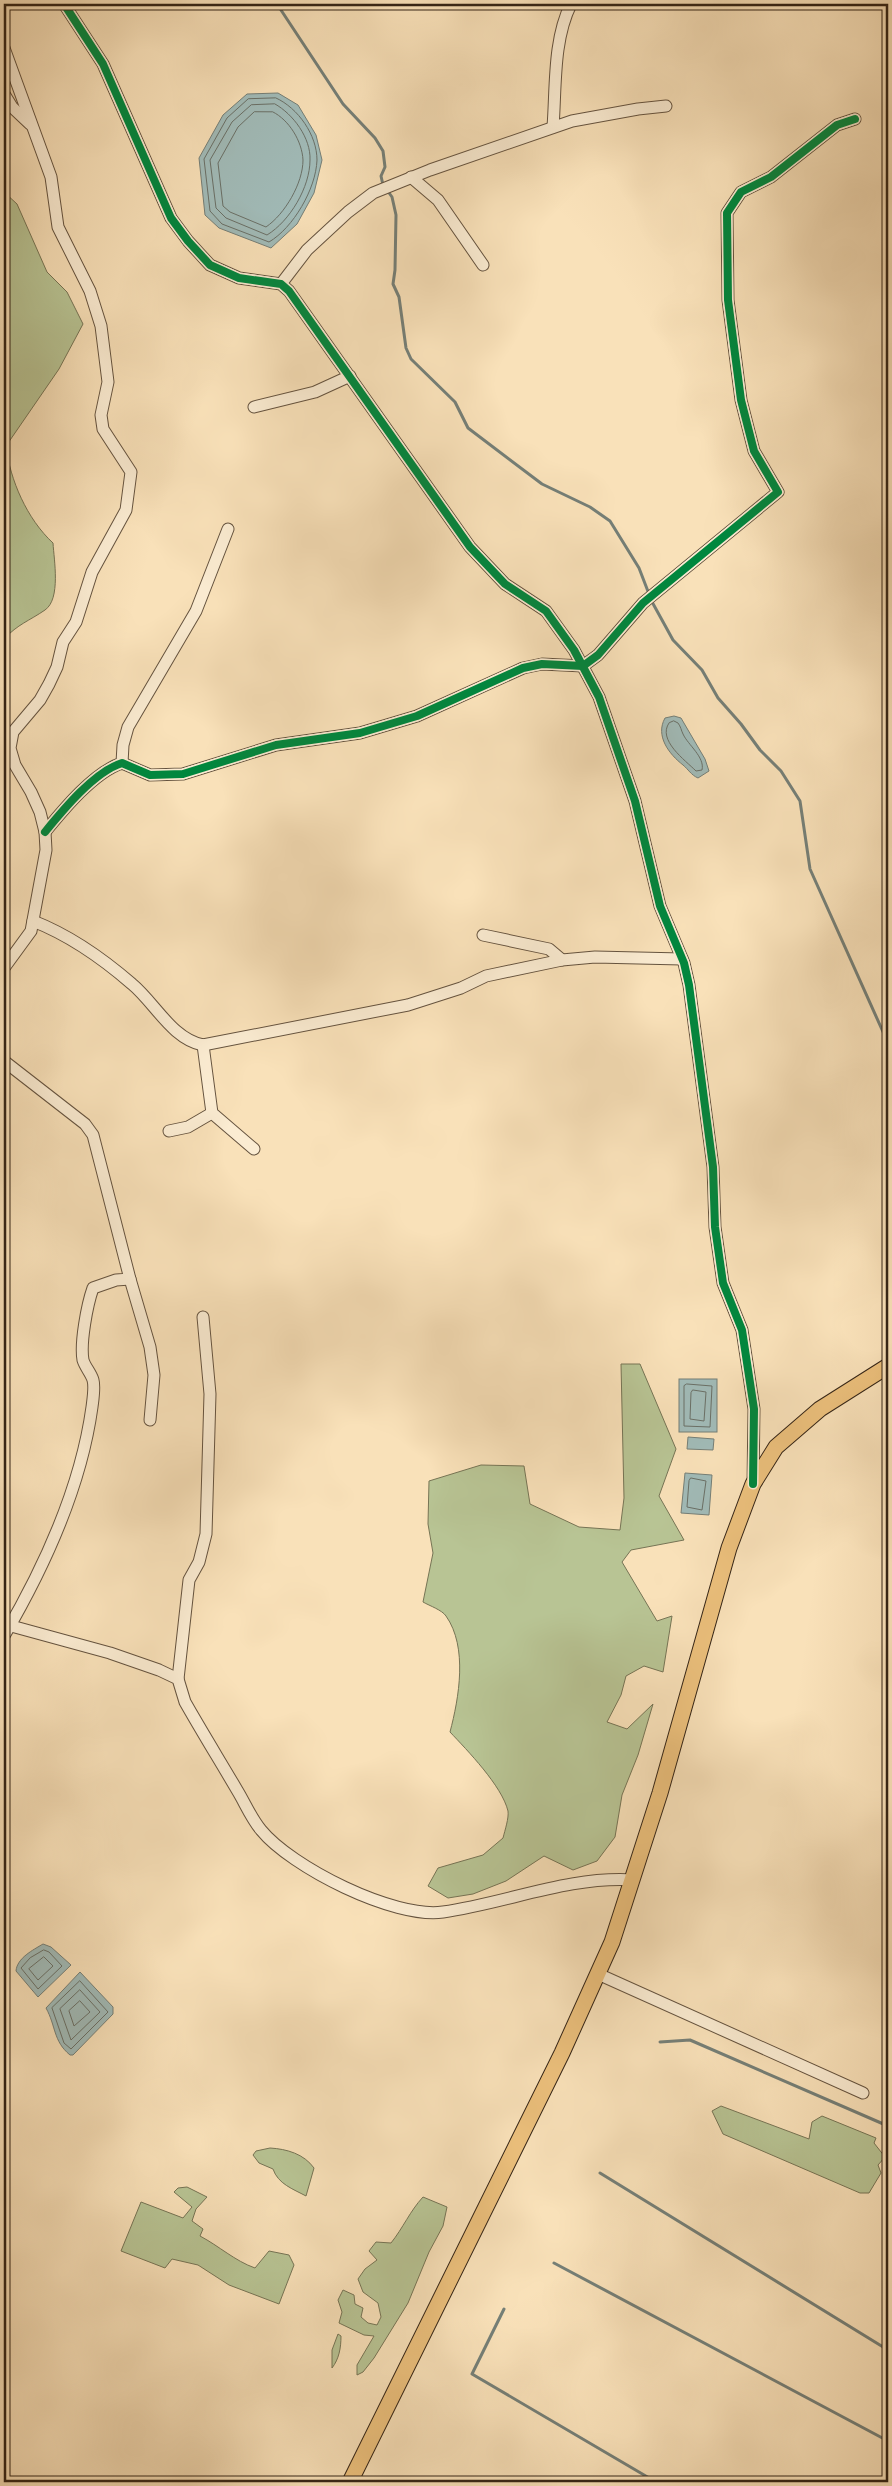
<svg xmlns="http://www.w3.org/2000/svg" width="892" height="2486" viewBox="0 0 892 2486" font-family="'Libre Bodoni',serif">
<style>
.green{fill:#b8c494;stroke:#767455}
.water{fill:#a1bbb8;stroke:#757f77}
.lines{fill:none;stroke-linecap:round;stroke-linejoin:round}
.shore{stroke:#6a7067;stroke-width:1}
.stream{stroke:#757f77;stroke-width:3}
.minor-casing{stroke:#65533f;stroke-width:13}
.major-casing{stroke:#342416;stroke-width:17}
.minor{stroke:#fbecd2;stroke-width:11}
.major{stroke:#ecc07c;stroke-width:15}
.cycleway-casing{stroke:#fbecd2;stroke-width:11}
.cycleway{stroke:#00873e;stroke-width:8}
</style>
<rect width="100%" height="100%" fill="#f9e1b9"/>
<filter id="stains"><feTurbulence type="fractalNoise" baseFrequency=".004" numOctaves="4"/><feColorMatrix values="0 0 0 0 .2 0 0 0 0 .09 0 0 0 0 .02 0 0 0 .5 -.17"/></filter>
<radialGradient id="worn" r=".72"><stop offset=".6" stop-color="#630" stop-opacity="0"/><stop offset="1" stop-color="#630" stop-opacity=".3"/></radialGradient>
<!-- green -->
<g class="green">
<path d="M4,192L17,204L47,272L67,292L83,324L59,369L6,446C10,480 27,519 53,543C54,560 61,599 45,610C29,621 18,624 4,639Z"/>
<path d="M621,1364H640L676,1449L659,1496L684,1540L631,1550L622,1562L657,1621L672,1616L663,1672L644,1666L626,1676L621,1695L607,1722L627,1729L653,1704L638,1755L622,1795L615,1837L597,1861L573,1870L544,1856L506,1881L473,1894L448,1898L428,1886L438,1868L483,1855L503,1838C505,1830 509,1818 508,1811C502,1786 467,1750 450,1732C459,1698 468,1647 446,1616C442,1610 430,1606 423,1602L433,1553L428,1524L429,1481L481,1465L524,1466L530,1504L579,1527L620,1530L624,1498Z"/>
<polygon points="721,2106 809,2139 812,2122 822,2116 876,2138 874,2143 885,2157 878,2165 881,2173 869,2193 860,2193 723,2134 712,2111"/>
<path d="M270,2148C287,2149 304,2154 314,2168L306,2196C293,2189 278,2184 273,2169L259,2163L253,2155L256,2151Z"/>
<path d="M187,2187L207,2197L196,2209L192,2221L203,2229L200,2236C219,2246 235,2261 255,2268L269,2251L289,2255L294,2265L279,2304L229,2285L198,2265L172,2259L165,2268L121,2251L141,2202L183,2218L192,2207L174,2192L178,2188Z"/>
<path d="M423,2197L447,2207L443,2226L429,2252L408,2303L374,2358L363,2372L357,2375V2365L374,2336L364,2335L339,2323L342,2312L338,2300L343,2290L354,2295L355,2304L363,2308L361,2317L368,2323L377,2325L381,2317L378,2303L363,2292L358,2279L365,2269L377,2260L369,2251L376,2242L391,2243C403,2228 410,2211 423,2197Z"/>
<path d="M338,2334L341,2336C341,2348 339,2359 332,2368V2350Z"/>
</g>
<!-- water -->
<g class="water">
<polygon points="278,93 298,105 316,135 322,160 314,193 297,224 271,248 219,228 205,215 199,158 223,115 247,94"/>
<path d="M674,716L681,718L705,759L709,771L698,778C691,775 688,769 683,765C669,754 655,736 665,718Z"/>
<rect x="679" y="1379" width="38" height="53"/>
<polygon points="688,1437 714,1439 713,1450 687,1449"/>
<polygon points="685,1473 712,1475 709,1515 681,1513"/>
<path d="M43,1944L51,1947L71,1965L38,1997L16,1971C17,1958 33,1950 43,1944Z"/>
<path d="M80,1972L113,2007V2014L73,2055H70C53,2041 56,2026 46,2008Z"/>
</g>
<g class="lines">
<!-- shore -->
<g class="shore">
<path d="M276,98C298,108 317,135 317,160C316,189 293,228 269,242L222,224L210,211L204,159L227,118L248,99Z"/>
<path d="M275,104C293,114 311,138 310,160C310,187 290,221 267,235L226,218L216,208L210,160L232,122L251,105Z"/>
<path d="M273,112C289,120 302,141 303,160C303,183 285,214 266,227L230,212L223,206L218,163L238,127L254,112Z"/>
<path d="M674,721L678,723C681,727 681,730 683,734C688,745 705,757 702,770L696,771C685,760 657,740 669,723Z"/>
<polygon points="687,1384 712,1386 710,1427 684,1426 684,1386"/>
<polygon points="693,1390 706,1392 704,1421 690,1419 691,1393"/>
<polygon points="691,1478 706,1481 702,1510 687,1507 689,1481"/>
<polygon points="44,1950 49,1952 62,1966 38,1989 21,1968 30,1958"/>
<polygon points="44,1957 53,1966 38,1980 29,1969"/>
<polygon points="80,1981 108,2012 71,2049 64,2043 52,2008"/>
<polygon points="80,1990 100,2012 71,2040 60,2009"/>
<polygon points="80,2001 90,2012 74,2026 69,2011"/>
</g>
<!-- stream -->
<g class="stream">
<polyline points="277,4 343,104 375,138 383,151 385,167 381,176 383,185"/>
<polyline points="387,190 392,197 396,215 395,270 393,284 399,297 406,348 411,359 455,402 468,428 542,484 590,507 610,521 639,568 649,594"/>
<polyline points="651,600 673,640 702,670 718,698 741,724 760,750 781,771 800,801 810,869 888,1043"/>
<polyline points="660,2042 690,2040 888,2126"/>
<polyline points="600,2173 888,2350"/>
<polyline points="554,2263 888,2441"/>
<polyline points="504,2309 472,2374 656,2482"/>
</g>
<!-- minor casing -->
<g class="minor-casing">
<g id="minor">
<polyline points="64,4 103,64 171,218 188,241 210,265 239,278 281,284 289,291 470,547 505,584 546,611 574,650 599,697 635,801 660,906 684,963 689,985 713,1167 715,1227 723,1283 742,1330 754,1409 753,1484"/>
<polyline points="4,48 51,177 58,227 90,291 101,326 108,382 101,415 103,429 131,472 126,510 92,572 76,622 63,642 57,667 49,684 40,700 13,732 10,748 15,765 31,792 40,812 45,832 46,850 31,931 4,968"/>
<polyline points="4,94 12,107 30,124"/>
<path d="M553,127C556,87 553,40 571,4"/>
<polyline points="411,177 438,200 483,265"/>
<polyline points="281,284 307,250 348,212 373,193 430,170 572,121 638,109 666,106"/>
<polyline points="254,407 315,392 350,376"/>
<polyline points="122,763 123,745 128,727 196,611 228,529"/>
<path d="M45,832C63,810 94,772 122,763L150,775L183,774L276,745L360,733L417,716L523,668L542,664L583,666L598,655L643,603L778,492L754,451L741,400L728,300L727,213L741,192L771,177L837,125L855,119"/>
<path d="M33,921C69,935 102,958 132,984C155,1003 172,1039 203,1045L408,1005L461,988L486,976L562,960L595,957L682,959"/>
<polyline points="483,935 549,949 562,960"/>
<polyline points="203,1045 212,1113 254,1149"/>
<path d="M4,1061L85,1124L93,1135L130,1279L116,1280L93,1288C87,1305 80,1343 83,1360C85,1367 91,1373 93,1380C95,1387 93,1399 92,1407C81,1487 45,1566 4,1636"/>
<polyline points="169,1131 188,1127 212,1113"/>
<polyline points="130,1279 150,1347 154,1375 150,1420"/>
<path d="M4,1624L110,1653L159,1670L178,1679L185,1702C202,1732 220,1761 237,1790C245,1803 251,1818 261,1830C291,1867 394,1919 443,1912C507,1903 568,1876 633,1880"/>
<polyline points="178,1679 189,1580 199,1562 206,1534 210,1394 203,1317"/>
<polyline points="598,1974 863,2093"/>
</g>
</g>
<!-- major casing -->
<g class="major-casing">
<polyline id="major" points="350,2482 562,2053 612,1942 660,1793 729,1548 753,1484 776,1447 820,1409 888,1366"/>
</g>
<!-- minor -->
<use href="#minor" class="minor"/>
<!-- major -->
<use href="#major" class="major"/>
<!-- cycleway casing -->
<g class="cycleway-casing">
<g id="cycleway">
<polyline points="64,4 103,64 171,218 188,241 210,265 239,278 281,284 289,291 470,547 505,584 546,611 574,650 599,697 635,801 660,906 684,963 689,985 713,1167 715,1227 723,1283 742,1330 754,1409 753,1484"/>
<path d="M45,832C63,810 94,772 122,763L150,775L183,774L276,745L360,733L417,716L523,668L542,664L583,666L598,655L643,603L778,492L754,451L741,400L728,300L727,213L741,192L771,177L837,125L855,119"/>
</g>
</g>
<!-- cycleway -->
<use href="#cycleway" class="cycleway"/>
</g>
<!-- margin -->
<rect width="892" height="2486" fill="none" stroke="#f9e1b9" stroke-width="20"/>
<rect x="5" y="5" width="882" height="2476" fill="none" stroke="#342416" stroke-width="2.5"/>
<rect x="10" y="10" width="872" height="2466" fill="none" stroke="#342416"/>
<rect width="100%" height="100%" filter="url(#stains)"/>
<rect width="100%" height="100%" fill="url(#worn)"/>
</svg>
